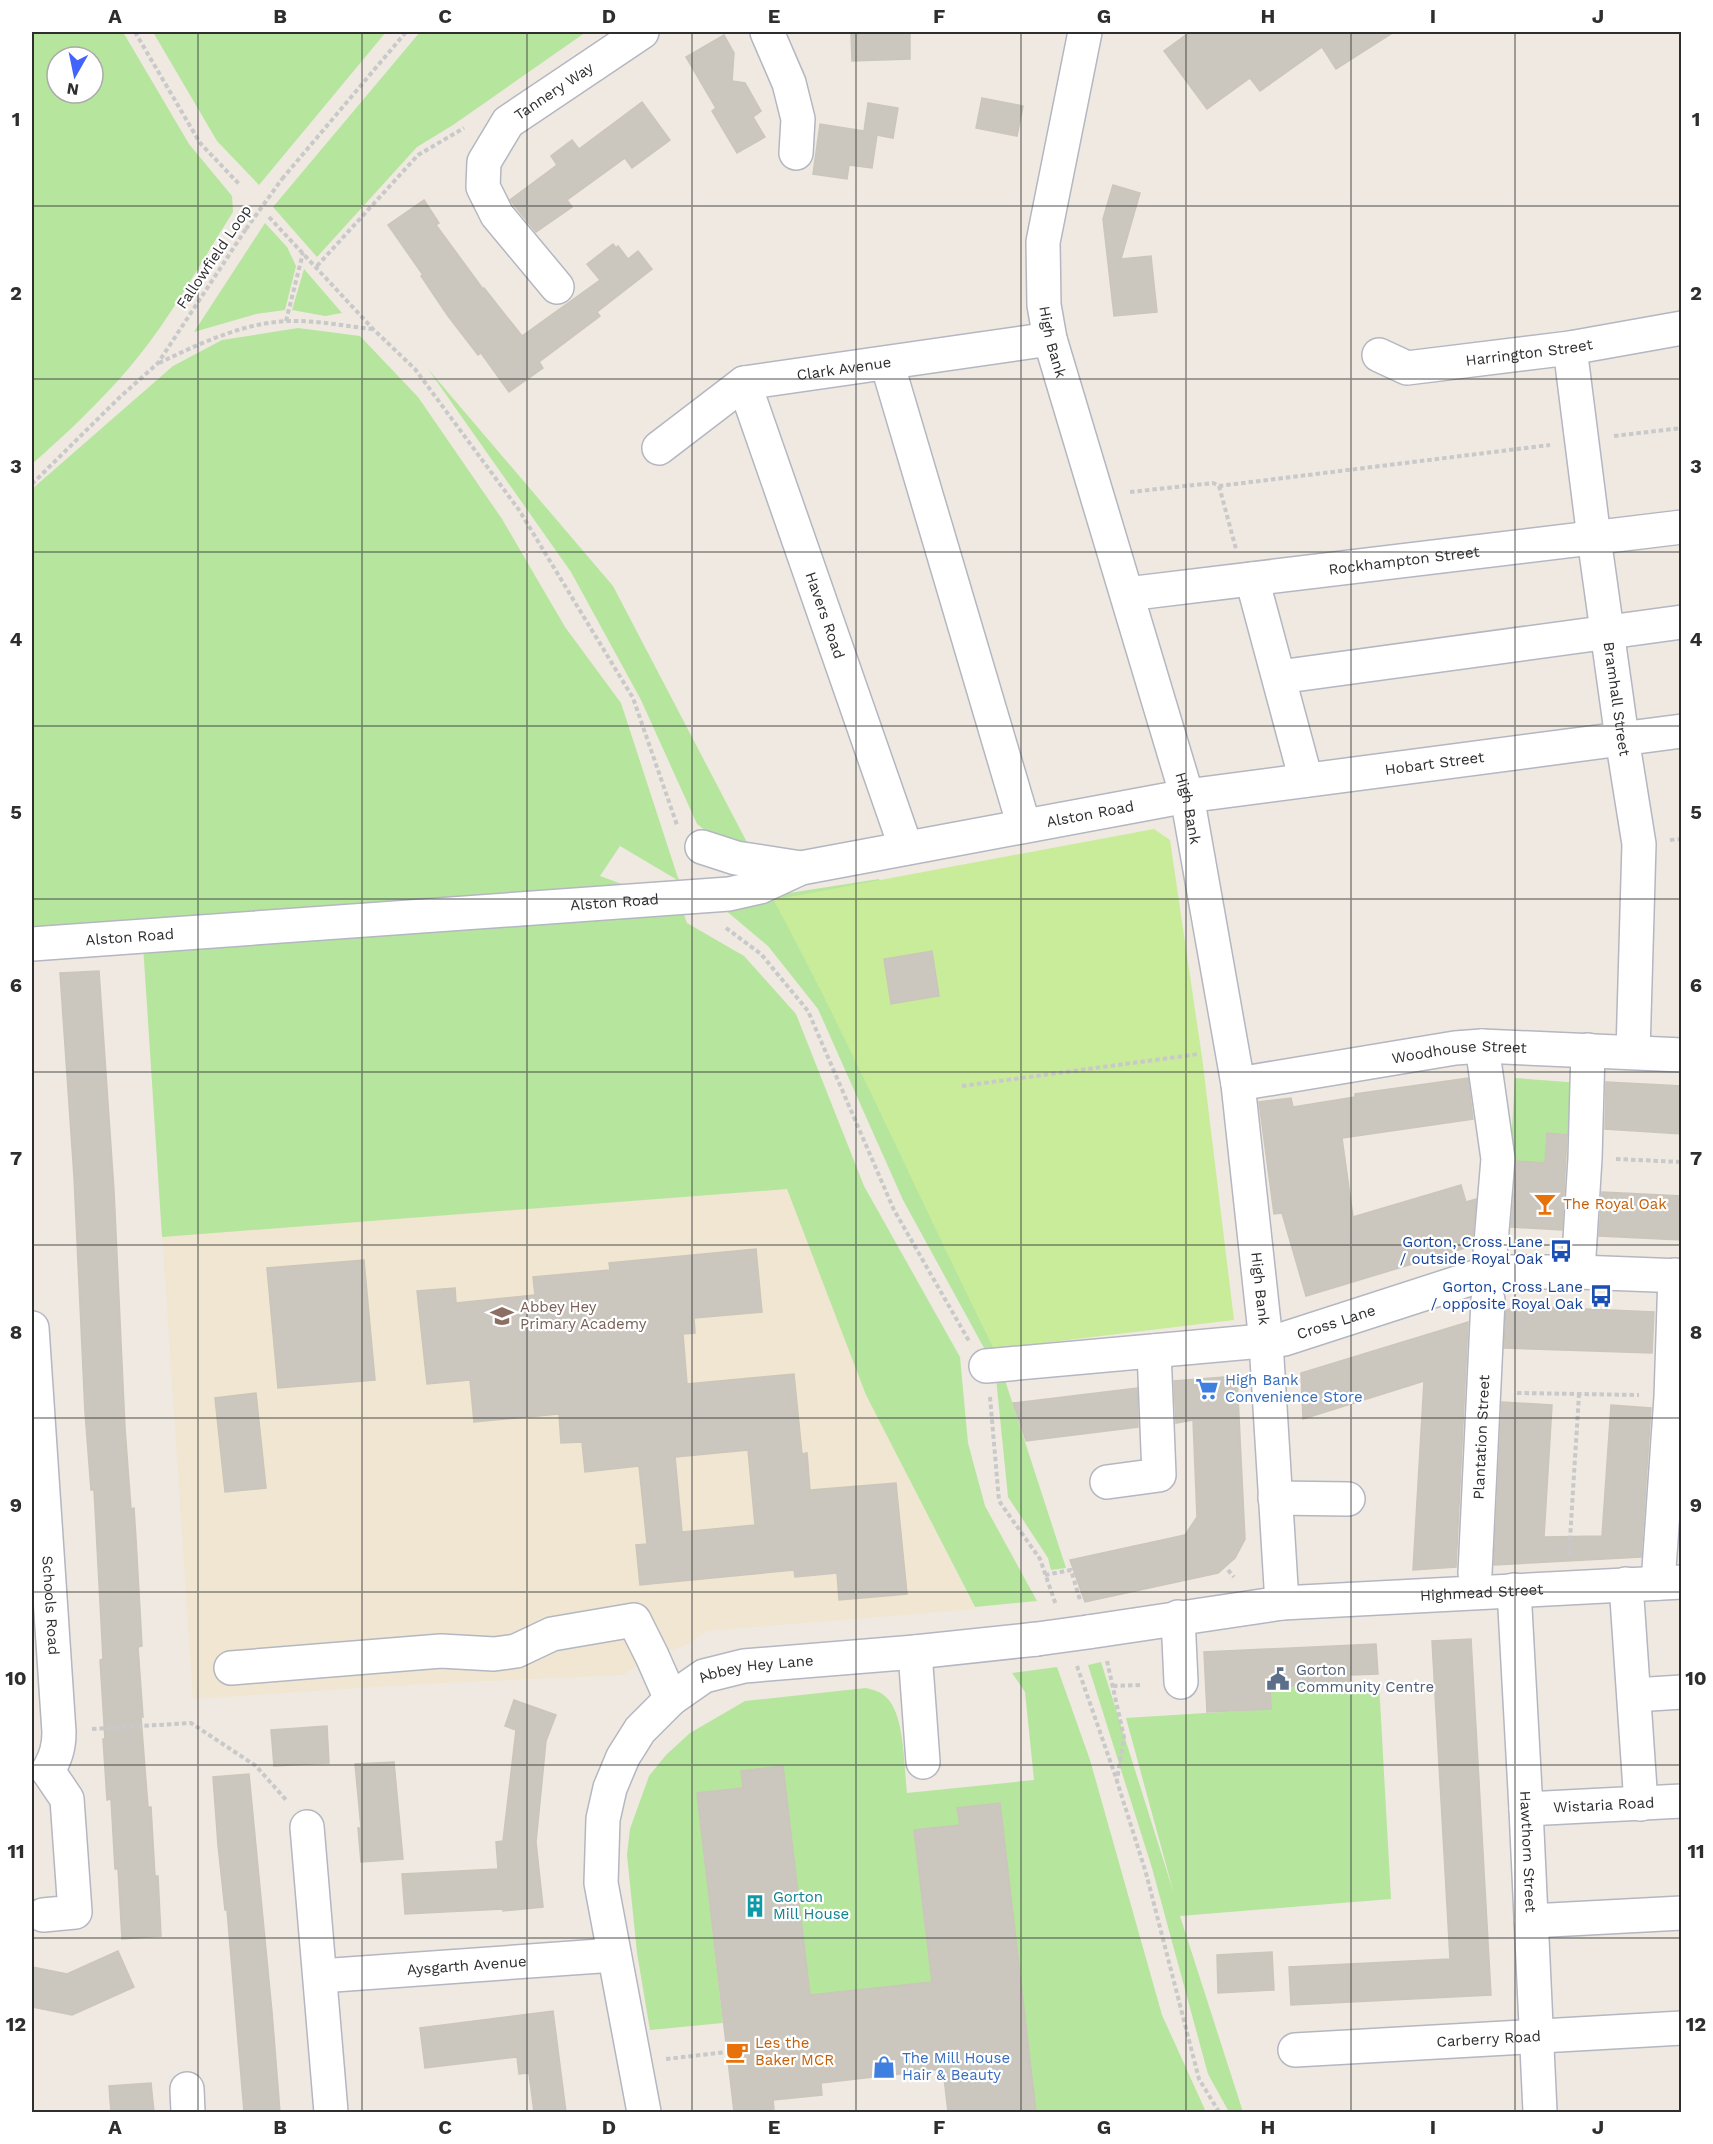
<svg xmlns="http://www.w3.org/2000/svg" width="1713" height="2144" viewBox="0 0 1713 2144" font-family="'Work Sans',sans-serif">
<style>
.education{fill:#f0e6d1}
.green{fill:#b6e59e;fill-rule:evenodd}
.pitch{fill:#c9ec9a}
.building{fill:#cbc7bf;stroke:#cbc5ba;stroke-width:1.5;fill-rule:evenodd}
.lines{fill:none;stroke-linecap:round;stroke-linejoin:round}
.minor-casing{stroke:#b4b7c1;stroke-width:36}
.path{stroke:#c9c9c9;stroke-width:4;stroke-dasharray:4.5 3;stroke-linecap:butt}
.minor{stroke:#fff;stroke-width:33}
.minor-bridge-casing{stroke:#b4b7c1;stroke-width:36;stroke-linecap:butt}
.path-bridge{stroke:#c9c9c9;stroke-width:4;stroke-dasharray:4.5 3;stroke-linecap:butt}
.minor-bridge{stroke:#fff;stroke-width:33}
.grid{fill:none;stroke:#2e2e2e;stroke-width:1.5;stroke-opacity:0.55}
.labels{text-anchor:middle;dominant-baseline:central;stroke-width:4.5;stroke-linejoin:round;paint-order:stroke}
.street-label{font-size:15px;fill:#2e2e2e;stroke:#fff}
.food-label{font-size:15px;fill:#c56008;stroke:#fff;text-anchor:start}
.transit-label{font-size:15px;fill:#164399;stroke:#fff;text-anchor:end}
.education-label{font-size:15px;fill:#785e54;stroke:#fff;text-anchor:start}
.shop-label{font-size:15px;fill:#366cbe;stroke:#fff;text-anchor:start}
.service-label{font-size:15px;fill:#4e5e75;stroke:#fff;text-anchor:start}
.culture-label{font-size:15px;fill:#0d838f;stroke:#fff;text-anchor:start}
.neatline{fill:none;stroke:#2e2e2e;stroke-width:2}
.grid-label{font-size:20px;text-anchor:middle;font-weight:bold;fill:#2e2e2e}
</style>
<rect width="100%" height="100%" fill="#efe9e1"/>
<!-- education -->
<polygon class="education" points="684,915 866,1395 975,1609 706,1631 684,1646 652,1656 623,1675 421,1684 193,1699 143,944"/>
<!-- green -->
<g class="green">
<path d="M32,32H123L189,144L232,196L233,212C200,264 169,321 129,368C99,403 66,434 32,464ZM57,57H93V93H57Z"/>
<polygon points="153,32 386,32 259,185 217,141"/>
<polygon points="420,32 586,32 453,125 417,147 317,257 273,207"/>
<polygon points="265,223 287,247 296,266 285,310 256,314 194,332"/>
<polygon points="304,269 342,313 325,316 292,310"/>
<polygon points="298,328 360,336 418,397 502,519 565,627 621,703 679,881 620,846 600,876 641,891 32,931 32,489 173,366 222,340"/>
<polygon points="428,369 613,586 751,850 716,839 697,824 641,700 571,572"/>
<polygon points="879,879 1001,1368 1066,1568 1051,1570 1048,1558 1008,1497 995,1368 903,1200 818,1009 768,946 718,904"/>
<polygon points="684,915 687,923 744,956 796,1014 864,1186 960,1357 968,1443 985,1506 1037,1601 975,1607 866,1395 787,1189 162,1237 143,944"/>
<polygon points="1515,1078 1580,1083 1580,1136 1547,1133 1545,1163 1510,1161"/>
<polygon points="1101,1662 1174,1894 1126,1718 1270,1709 1270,1687 1379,1683 1391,1899 1180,1916 1243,2112 1229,2112 1208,2074 1152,1868 1088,1665"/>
<path d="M1057,1667L1090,1760L1162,2015L1206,2112H1036L1000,1803L958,1808L960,1825L914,1831L932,1982L810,1995L783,1766L741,1771L743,1788L697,1793L723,2023L650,2030L637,1953L627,1855L630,1829L649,1776L666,1755L690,1733L745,1701L866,1688C874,1690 880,1691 887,1698C905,1716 904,1768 907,1793L1034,1780L1025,1692L1012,1673Z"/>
</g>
<!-- pitch -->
<path class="pitch" d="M1154,829L1170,840L1202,1057L1234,1320L994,1349C919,1199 852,1045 772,897L784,898Z"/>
<!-- building -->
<g class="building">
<polygon points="851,32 910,32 910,59 852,61"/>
<polygon points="1190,32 1394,32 1336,69 1322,47 1260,91 1250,78 1207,109 1164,51"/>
<polygon points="724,35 734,53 732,81 745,83 761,111 753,117 765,137 737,153 712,111 716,108 686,57"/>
<polygon points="982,98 1023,106 1017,136 976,128"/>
<polygon points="642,102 670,140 632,168 625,158 567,200 572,207 536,232 510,200 557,165 551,156 572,140 579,149"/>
<polygon points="868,103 898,108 893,138 877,135 872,168 849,165 847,179 813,174 820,124 864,131"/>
<polygon points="1113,185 1140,193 1121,259 1151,256 1157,312 1114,316 1103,219"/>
<polygon points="424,200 439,223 436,225 483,289 484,288 522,336 600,280 587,264 613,244 616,248 618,246 628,259 638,251 652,269 597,312 600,316 539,362 543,368 509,392 481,353 478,355 448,316 421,276 423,275 388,225"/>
<polygon points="932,951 939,996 891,1004 884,959"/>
<polygon points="99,971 114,1191 125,1428 131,1509 134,1508 136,1539 142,1646 138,1647 143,1717 141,1717 148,1807 151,1807 155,1876 158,1876 161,1936 122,1939 118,1869 115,1869 111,1799 107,1800 103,1739 105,1739 100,1660 103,1659 94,1490 91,1490 85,1412 74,1177 60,973"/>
<polygon points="1468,1078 1473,1119 1342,1138 1353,1217 1461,1185 1466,1202 1476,1199 1472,1246 1306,1296 1282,1213 1274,1214 1259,1102 1291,1098 1293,1107 1355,1097 1355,1094"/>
<polygon points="1606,1082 1682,1086 1682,1134 1605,1129"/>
<polygon points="1547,1133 1567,1135 1562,1230 1511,1227 1517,1161 1545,1163"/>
<polygon points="1602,1192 1682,1196 1682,1240 1599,1236"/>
<path d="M756,1249L762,1312L694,1318L695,1333L683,1334L687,1384L794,1374L802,1454L807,1453L810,1490L896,1483L907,1594L839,1600L837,1573L795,1577L794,1570L640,1585L636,1545L647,1544L639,1466L585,1472L582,1442L561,1443L559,1414L474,1422L470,1380L427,1384L417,1291L455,1288L456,1303L535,1295L533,1277L610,1270L609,1263ZM748,1450L755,1525L682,1532L675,1457Z"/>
<polygon points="364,1260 375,1380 278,1388 267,1268"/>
<polygon points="1521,1306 1654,1312 1652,1353 1504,1348 1506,1310"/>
<polygon points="1468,1322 1456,1567 1413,1570 1424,1381 1303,1419 1301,1373"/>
<polygon points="1237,1376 1245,1539 1235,1558 1218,1573 1085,1602 1070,1560 1185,1535 1197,1517 1193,1420 1176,1423 1174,1381"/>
<polygon points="1137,1388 1138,1427 1026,1441 1013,1403"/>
<polygon points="256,1393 266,1488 225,1492 215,1398"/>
<polygon points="1502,1402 1552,1405 1544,1537 1602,1536 1611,1405 1651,1408 1641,1557 1494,1565"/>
<polygon points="1471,1639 1491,1995 1291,2005 1289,1967 1450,1959 1432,1641"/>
<polygon points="1376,1644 1378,1674 1350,1675 1350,1683 1270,1687 1271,1709 1207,1712 1204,1652"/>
<polygon points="514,1700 556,1715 546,1741 536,1842 543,1907 503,1911 503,1909 405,1914 402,1874 498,1869 496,1842 503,1841 516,1730 505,1726"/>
<polygon points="327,1726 329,1763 274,1766 271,1730"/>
<polygon points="394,1762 403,1859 361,1862 358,1828 361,1828 355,1764"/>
<polygon points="783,1766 810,1995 932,1982 914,1830 960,1825 957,1808 1000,1803 1036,2112 948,2112 943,2069 821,2083 822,2095 773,2100 774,2109 734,2112 697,1793 743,1788 741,1771"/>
<polygon points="249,1774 272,2012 280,2112 244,2112 227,1910 225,1910 218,1845 213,1777"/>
<polygon points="118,1951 134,1987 72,2015 32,2007 32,1967 67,1974"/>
<polygon points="1272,1952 1274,1990 1218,1993 1217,1955"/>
<polygon points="553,2011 566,2112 534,2112 529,2073 519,2074 517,2057 425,2068 420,2028"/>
<polygon points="151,2083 154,2112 111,2112 109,2086"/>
</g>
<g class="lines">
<!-- minor casing -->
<g class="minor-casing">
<g id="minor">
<polyline points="767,32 789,83 798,119 796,153"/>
<path id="s1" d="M1085,32L1043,242L1044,305L1050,339L1187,796L1238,1084L1266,1342L1282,1603"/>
<path id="s2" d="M557,287L497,215L483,187L484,162L508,122L642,32"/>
<path id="s3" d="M1570,348L1594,538L1622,738L1639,844L1633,1052"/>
<path id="s4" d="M1379,355L1407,368L1570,348L1682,328"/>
<polyline points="887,363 1024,826"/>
<path id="s5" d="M744,383L906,848"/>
<path id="s6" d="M659,448L744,383L1050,339"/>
<polyline points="1252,579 1306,780"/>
<path id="s7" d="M1127,594L1682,527"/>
<polyline points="1279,677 1682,622"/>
<polyline points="702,847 736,858 801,868"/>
<path id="s8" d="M32,944L729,894L760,887L801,868L1187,796L1682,731"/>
<polyline points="1482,1046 1498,1159 1490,1254 1491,1272"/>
<path id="s9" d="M1238,1084L1455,1048L1482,1046L1682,1055"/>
<polyline points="1578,1272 1585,1158 1588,1050"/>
<path id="s10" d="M32,1328L59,1732C59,1747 56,1757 48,1771"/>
<path id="s11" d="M986,1366L1284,1339L1491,1272H1578L1682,1276"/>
<polyline points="1107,1482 1159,1475 1154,1351"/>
<polyline points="1275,1498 1348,1499"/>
<path id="s12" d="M1475,1573L1488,1300"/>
<polyline points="1658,1583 1671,1397 1675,1275"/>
<polyline points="1626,1584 1641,1804"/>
<path id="s13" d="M1514,1590L1526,1809L1540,2112"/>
<polyline points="1178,1617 1181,1682"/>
<path id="s14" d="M1088,1632L1282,1603L1682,1582"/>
<polyline points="915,1652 923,1762"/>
<polyline points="231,1668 441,1651 494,1654 516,1651 552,1634 634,1620 652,1656 671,1699"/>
<polyline points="1634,1695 1682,1692"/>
<path id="s15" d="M1526,1809L1682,1801"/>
<polyline points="307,1827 331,2112"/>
<polyline points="43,1915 75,1912 67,1799 48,1771"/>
<polyline points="1531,1921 1682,1913"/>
<path id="s16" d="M320,1976L614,1955"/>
<path id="s17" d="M1295,2050L1682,2028"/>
<polyline points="187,2089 188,2112"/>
<path id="s18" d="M644,2112L601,1883L603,1819L610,1788L623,1757L640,1730L671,1699L704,1676L744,1666L915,1652L1037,1639"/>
</g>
</g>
<!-- path -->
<g class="path">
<polyline points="135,32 200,143 240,185"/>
<polyline points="282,179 406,32"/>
<polyline points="269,217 373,329 415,369 519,510 633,698 677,825"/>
<polyline points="317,266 418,155 464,128"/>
<polyline points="286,321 303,253"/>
<path d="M159,363C199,344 242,323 288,321C315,320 344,326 372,329"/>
<polyline points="1614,436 1682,428"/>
<polyline points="32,484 120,397 158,363 246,229"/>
<polyline points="1219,486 1236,549"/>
<polyline points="1130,492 1213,483 1219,486 1550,445"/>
<polyline points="1670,840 1682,839"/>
<polyline points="726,928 761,954 808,1011 894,1210 969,1341"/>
<polyline points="962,1086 1199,1054"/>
<polyline points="1616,1159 1682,1162"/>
<polyline points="1517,1393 1639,1395"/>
<polyline points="990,1397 999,1501 1040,1559 1056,1605"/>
<polyline points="1569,1555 1579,1394"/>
<polyline points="1228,1570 1234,1577"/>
<polyline points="1045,1575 1071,1570 1080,1600"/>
<polyline points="1107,1661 1124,1737 1117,1780"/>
<polyline points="1077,1666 1115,1775 1146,1873 1199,2079 1219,2112"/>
<polyline points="1113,1686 1141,1685"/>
<polyline points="92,1729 191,1723 256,1766 287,1801"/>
<polyline points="666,2059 727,2052"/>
</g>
<!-- minor -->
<use href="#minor" class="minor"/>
<!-- minor-bridge casing -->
<g class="minor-bridge-casing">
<polyline id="minor-bridge" points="1037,1639 1088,1632"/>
</g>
<!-- path-bridge -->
<polyline class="path-bridge" points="246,229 282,179"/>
<!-- minor-bridge -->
<use href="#minor-bridge" class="minor-bridge"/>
</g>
<!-- grid -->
<path class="grid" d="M198,32V2112M362,32V2112M527,32V2112M692,32V2112M856,32V2112M1021,32V2112M1186,32V2112M1351,32V2112M1515,32V2112M32,206H1682M32,379H1682M32,552H1682M32,726H1682M32,899H1682M32,1072H1682M32,1245H1682M32,1418H1682M32,1592H1682M32,1765H1682M32,1938H1682"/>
<!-- icons -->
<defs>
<g id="bar-bare" transform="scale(1.8)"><path d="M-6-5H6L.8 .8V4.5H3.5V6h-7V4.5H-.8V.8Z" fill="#e8710a" stroke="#fff" stroke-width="2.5" paint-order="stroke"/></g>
<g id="bus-bare" transform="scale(1.8)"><path d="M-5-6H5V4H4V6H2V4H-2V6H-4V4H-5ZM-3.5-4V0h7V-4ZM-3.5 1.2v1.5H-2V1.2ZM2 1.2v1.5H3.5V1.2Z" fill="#1a4fb4" stroke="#fff" stroke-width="2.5" paint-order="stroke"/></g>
<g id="school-bare" transform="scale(1.8)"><path d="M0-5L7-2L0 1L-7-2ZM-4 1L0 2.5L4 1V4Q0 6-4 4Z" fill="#8d6e63" stroke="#fff" stroke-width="2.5" paint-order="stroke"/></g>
<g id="supermarket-bare" transform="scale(1.8)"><path d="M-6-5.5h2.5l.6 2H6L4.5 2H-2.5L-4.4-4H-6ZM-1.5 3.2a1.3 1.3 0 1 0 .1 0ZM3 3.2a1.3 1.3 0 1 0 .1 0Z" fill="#3f7fe0" stroke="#fff" stroke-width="2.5" paint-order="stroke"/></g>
<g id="civic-bare" transform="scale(1.8)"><path d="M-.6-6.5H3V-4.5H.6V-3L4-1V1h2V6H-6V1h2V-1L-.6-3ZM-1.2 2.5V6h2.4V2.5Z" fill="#5c6f8a" stroke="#fff" stroke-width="2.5" paint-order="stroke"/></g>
<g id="building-bare" transform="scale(1.8)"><path d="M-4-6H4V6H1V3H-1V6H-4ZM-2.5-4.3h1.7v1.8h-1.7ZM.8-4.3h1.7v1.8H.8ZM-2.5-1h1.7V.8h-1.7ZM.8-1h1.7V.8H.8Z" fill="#0f9aa8" stroke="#fff" stroke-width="2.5" paint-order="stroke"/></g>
<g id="cafe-bare" transform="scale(1.8)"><path d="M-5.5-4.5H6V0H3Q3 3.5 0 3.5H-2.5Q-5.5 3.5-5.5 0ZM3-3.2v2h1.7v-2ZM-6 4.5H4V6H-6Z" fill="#e8710a" stroke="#fff" stroke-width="2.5" paint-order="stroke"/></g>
<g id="shop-bare" transform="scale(1.8)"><path d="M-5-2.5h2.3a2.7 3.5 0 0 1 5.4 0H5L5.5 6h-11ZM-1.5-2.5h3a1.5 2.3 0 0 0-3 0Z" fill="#3f7fe0" stroke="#fff" stroke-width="2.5" paint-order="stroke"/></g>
</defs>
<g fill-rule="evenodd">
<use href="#bar-bare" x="1545" y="1204"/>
<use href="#bus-bare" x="1561" y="1251"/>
<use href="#bus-bare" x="1601" y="1296"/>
<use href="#school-bare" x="502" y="1316"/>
<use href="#supermarket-bare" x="1207" y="1389"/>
<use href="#civic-bare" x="1278" y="1679"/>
<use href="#building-bare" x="755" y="1906"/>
<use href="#cafe-bare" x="737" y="2052"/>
<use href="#shop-bare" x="884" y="2067"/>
</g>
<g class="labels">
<!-- street labels -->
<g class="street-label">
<text stroke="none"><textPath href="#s2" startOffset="252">Tannery Way</textPath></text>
<text transform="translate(214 257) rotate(-56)">Fallowfield Loop</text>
<text stroke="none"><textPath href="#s1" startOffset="315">High Bank</textPath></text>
<text stroke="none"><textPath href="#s4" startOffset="154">Harrington Street</textPath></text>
<text stroke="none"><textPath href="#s6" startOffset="208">Clark Avenue</textPath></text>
<text stroke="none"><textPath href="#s7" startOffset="279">Rockhampton Street</textPath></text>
<text stroke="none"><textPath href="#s5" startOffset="246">Havers Road</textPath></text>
<text stroke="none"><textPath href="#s3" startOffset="354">Bramhall Street</textPath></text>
<text stroke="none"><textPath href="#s8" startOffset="1418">Hobart Street</textPath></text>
<text stroke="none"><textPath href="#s1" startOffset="801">High Bank</textPath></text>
<text stroke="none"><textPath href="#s8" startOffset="1070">Alston Road</textPath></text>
<text stroke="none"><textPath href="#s8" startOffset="584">Alston Road</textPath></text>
<text stroke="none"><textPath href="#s8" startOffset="98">Alston Road</textPath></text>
<text stroke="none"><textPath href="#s9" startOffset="224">Woodhouse Street</textPath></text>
<text stroke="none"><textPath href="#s1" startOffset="1287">High Bank</textPath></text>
<text stroke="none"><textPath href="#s11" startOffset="354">Cross Lane</textPath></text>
<text stroke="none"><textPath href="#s12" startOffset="136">Plantation Street</textPath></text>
<text stroke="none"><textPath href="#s14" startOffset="396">Highmead Street</textPath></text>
<text stroke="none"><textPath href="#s10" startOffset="278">Schools Road</textPath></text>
<text stroke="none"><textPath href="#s18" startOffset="531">Abbey Hey Lane</textPath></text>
<text stroke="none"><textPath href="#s15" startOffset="78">Wistaria Road</textPath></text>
<text stroke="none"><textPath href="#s13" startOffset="262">Hawthorn Street</textPath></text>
<text stroke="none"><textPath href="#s16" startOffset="147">Aysgarth Avenue</textPath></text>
<text stroke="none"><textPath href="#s17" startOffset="194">Carberry Road</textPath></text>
</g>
<!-- food labels -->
<g class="food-label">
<text x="1563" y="1204">The Royal Oak</text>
<text x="755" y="2043">Les the<tspan x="755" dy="17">Baker MCR</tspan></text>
</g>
<!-- transit labels -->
<g class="transit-label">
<text x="1543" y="1242">Gorton, Cross Lane<tspan x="1543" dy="17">/ outside Royal Oak</tspan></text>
<text x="1583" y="1287">Gorton, Cross Lane<tspan x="1583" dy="17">/ opposite Royal Oak</tspan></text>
</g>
<!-- education labels -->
<g class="education-label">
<text x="520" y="1307">Abbey Hey<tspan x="520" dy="17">Primary Academy</tspan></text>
</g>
<!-- shop labels -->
<g class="shop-label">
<text x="1225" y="1380">High Bank<tspan x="1225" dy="17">Convenience Store</tspan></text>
<text x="902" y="2058">The Mill House<tspan x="902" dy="17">Hair &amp; Beauty</tspan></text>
</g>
<!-- service labels -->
<g class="service-label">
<text x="1296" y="1670">Gorton<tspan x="1296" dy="17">Community Centre</tspan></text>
</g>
<!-- culture labels -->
<g class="culture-label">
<text x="773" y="1897">Gorton<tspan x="773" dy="17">Mill House</tspan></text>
</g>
</g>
<!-- border -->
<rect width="1713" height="2144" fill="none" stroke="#ffffff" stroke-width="66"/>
<!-- north arrow -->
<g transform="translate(75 75) rotate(189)"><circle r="28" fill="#ffffff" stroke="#ababab" stroke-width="1.5"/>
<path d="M0-4.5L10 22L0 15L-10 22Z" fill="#4264fb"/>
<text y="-9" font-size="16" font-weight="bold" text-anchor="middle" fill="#2e2e2e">N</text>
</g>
<rect x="33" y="33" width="1647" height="2078" class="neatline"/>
<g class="grid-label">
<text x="115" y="23">A</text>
<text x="280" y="23">B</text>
<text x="445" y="23">C</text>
<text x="609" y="23">D</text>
<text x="774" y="23">E</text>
<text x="939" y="23">F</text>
<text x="1104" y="23">G</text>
<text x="1268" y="23">H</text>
<text x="1433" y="23">I</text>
<text x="1598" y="23">J</text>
<text x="16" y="126">1</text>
<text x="1696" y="126">1</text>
<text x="16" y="300">2</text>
<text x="1696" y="300">2</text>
<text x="16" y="473">3</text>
<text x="1696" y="473">3</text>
<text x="16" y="646">4</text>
<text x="1696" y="646">4</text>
<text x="16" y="819">5</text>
<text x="1696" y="819">5</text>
<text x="16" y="992">6</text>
<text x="1696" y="992">6</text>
<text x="16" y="1165">7</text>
<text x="1696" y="1165">7</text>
<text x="16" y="1339">8</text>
<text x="1696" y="1339">8</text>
<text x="16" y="1512">9</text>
<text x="1696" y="1512">9</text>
<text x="16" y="1685">10</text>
<text x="1696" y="1685">10</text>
<text x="16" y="1858">11</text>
<text x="1696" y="1858">11</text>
<text x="16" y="2031">12</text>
<text x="1696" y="2031">12</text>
<text x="115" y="2134">A</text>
<text x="280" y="2134">B</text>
<text x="445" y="2134">C</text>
<text x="609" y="2134">D</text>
<text x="774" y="2134">E</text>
<text x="939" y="2134">F</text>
<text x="1104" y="2134">G</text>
<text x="1268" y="2134">H</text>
<text x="1433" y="2134">I</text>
<text x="1598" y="2134">J</text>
</g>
</svg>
